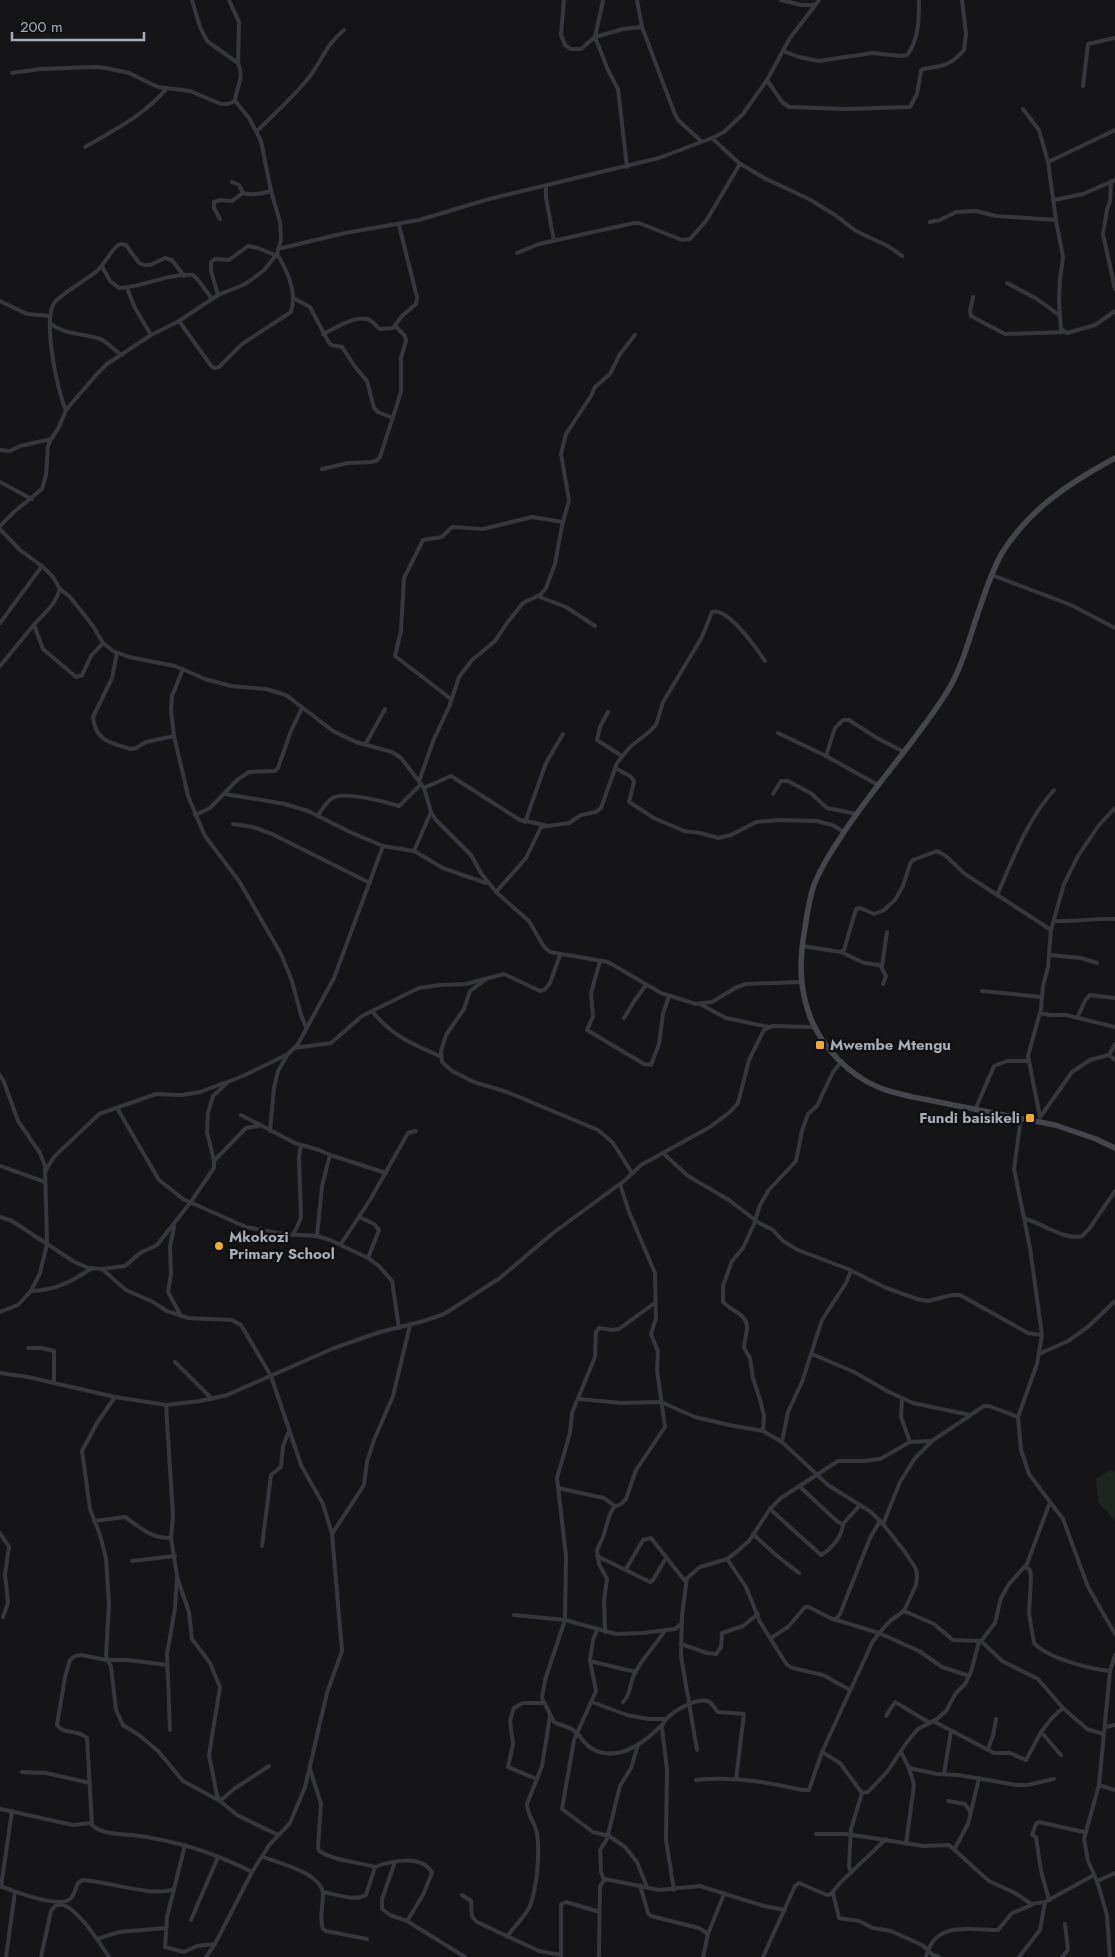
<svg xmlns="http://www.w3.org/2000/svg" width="1115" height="1957" viewBox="0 0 1115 1957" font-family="Jost,sans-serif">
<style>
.green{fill:#1d251e}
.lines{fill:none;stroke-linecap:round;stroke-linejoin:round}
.street{stroke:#36373c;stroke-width:4}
.secondary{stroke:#44464c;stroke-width:5.5}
.poi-dot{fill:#f1aa33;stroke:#101012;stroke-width:2}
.labels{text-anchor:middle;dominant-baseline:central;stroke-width:5;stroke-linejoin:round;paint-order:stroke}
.poi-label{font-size:15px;font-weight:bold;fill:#a7adb7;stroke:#101012;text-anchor:start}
</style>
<rect width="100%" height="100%" fill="#151517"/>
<!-- green -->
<polygon class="green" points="1110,1470 1115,1472 1115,1521 1098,1502 1096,1479"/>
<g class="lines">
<!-- street -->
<g class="street">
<polyline points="229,0 239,22 238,63"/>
<polyline points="564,0 561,35 565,45 571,49 581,49 595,37 623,29 642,27"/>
<polyline points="603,0 595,37 608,70 618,89 627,167"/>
<polyline points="637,0 642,27 674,112 678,120 701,141"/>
<polyline points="781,0 801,5 815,5"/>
<path d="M783,51L799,57L819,61L872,53L901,56L907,55C919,40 919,18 919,0"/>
<polyline points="12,73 40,69 95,67 106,68 129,73 158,87 190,91 221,104 228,104 235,101"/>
<path d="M767,80L782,102L789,107L845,109L910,107L917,94L921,71L923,69C943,66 950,66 964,50L966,34L962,0"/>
<polyline points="1083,86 1088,44 1115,38"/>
<polyline points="1023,109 1039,130 1048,162"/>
<polyline points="1115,130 1048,162 1056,220 1063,257 1060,279 1059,302 1061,329 1067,333 1095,325 1115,311"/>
<path d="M257,131C274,114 291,99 307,80C320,64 327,43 344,30"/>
<polyline points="712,138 739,163 766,179 809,199 835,215 856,231 888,246 902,256"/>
<path d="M85,147C114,130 145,115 167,88"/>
<polyline points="1111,181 1110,201 1107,210 1103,234 1115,289"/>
<path d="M232,182L239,185L243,193C253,196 262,194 271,191"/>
<polyline points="546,187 546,198 554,241"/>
<polyline points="1054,200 1083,194 1115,180"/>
<polyline points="220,219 214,208 214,202 220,200 232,201 243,193"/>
<polyline points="930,222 940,220 956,212 976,211 996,216 1056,220"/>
<polyline points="278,249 345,233 419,220 489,199 659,158 712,138 724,132 743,114 767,80 790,38 819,0"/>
<polyline points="517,253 539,244 634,223 639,223 682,240 690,239 706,221 740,164"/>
<path d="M102,266L110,281L119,288C144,287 168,273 193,275L199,281L212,299"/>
<polyline points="1007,283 1037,299 1059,315"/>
<polyline points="127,288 135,308 151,335"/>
<polyline points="218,295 211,271 211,262 215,259 229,260 248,246 258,248 275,255"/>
<polyline points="973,297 970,311 971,316 1005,334 1064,332"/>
<polyline points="293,298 310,307 328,341 331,345 342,347 356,368 367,381 374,408 378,412 393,418"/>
<polyline points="0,301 27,314 50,316"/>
<path d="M179,321L212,367L215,368L219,367L242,344L291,312C297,293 287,270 277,254"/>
<path d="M51,324C65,335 83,333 100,339C108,342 114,351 122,355"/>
<path d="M323,334C335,328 354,316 367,319C373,320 375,326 380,329L393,328L402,316L416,304L417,297L399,225"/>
<path d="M66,410C57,392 43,320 54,303C57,297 89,278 97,271C106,263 110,250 120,244L126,245L139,263L144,265H150L165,258L172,260L184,276"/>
<polyline points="0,450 10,451 20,446 51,439"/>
<polyline points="322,469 348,463 371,462 376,461 380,457 401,392 401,358 406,341 405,336 395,326"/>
<polyline points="0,482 32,499"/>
<path d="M0,526L14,512L42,489L46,475L48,446L51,439L58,429L66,410L97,374L107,364L151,335L179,321L218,295L243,285L251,280L264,270L277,254L281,240L280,222L271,191L261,141L249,118L235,101C236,88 245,76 238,63L207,41L200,27L192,0"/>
<polyline points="0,529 20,550 42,566 53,577 60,589 70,597 93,626 103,643 113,651 129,657 175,666 205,679 231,686 266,689 286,695 333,731 356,742 392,752 401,758 424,788 431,812 436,820 471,855 481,873 496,892 529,921 544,947 550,952 608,962 661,993 696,1004 712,1002 737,987 746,984 801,982"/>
<polyline points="992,575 1071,605 1115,628"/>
<polyline points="537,596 566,607 595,626"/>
<polyline points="0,623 42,566"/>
<polyline points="34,625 43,649 76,677 82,675 91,656 103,643"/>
<path d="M117,653L112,678L93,717C95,741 111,743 131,749L136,748L146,742L174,736"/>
<path d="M0,666C11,653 22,639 33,626C44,613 55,606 60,589"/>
<polyline points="183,669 172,696 171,710 174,736 188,796 205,836 239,881 281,954 292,981 301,1015 306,1027"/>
<polyline points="451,699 395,656 401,631 404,578 423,540 442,537 452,527 483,529 532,517 563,522"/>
<polyline points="608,712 600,727 597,740 622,756"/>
<polyline points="778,733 826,756 878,785"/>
<polyline points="365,745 385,709"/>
<polyline points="826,756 835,728 843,720 849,720 877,738 904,752"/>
<polyline points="615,768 630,776 634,781 629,802 654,818 684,831 700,833 718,838 731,835 756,822 780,820 817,821 832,825 844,832"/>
<polyline points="419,781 434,739 449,707 459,677 472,660 495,641 507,623 523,603 540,595 546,588 555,564 562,526 569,500 561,454 566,434 591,396 595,387 610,374 620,354 635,335"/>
<polyline points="424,788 451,776 520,820 545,825"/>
<polyline points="225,794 285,804 308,811 350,832 383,846 414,851 443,868 486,883"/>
<polyline points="773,794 781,781 788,781 812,794 827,808 856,814"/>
<polyline points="195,815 210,808 237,780 249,772 275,771 278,768 291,731 302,708"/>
<path d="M318,815C322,810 326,803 331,799C342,790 385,802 399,806L421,784"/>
<polyline points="525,822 546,763 563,734"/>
<polyline points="233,824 253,827 272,834 370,883"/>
<polyline points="414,851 431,812"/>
<path d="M496,892L526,858L541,827L569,823L581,815L596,812L601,808L617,763L630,747L649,732L656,725L663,702L702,637L712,612C728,607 757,649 765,661"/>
<path d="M997,895C1013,859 1027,820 1054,790"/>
<path d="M1054,921C1075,922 1094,918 1115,919"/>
<polyline points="802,946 841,952 844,950 856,909 860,908 874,914 884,910 895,900 903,886 910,864 913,860 937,851 946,856 965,874 1051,930"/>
<polyline points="841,952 864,963 880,965 886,976 883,984"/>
<polyline points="1049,955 1081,958 1097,963"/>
<polyline points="600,961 591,993 593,1017 587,1030 644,1064 651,1065 659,1044 663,1014 669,996"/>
<polyline points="882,966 887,932"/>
<polyline points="485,980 470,991 464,1009 446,1035 441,1051 442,1062 452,1071 474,1082 507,1092 598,1130 613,1143 632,1173"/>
<polyline points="982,991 1042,997"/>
<polyline points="700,1004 726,1018 769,1027"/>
<path d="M372,1011C392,1036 412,1044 440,1056"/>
<polyline points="1040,1013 1050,1015 1066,1015 1115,1027"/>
<polyline points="624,1018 633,1003 646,985"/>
<polyline points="1077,1018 1086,999 1090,995 1115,998"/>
<polyline points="294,1048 331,1043 362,1016 419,988 440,985 466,984 504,974 540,991 544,990 550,983 560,955"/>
<polyline points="1109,1055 1115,1060"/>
<polyline points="0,1075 4,1082 18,1121 40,1153 45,1166 47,1244 40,1273 31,1291 18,1305 0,1312"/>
<polyline points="117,1108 159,1180 183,1199 246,1227 284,1234 317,1236 330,1240 368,1258 379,1266 392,1281 399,1328"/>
<polyline points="975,1110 994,1066 1007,1061 1029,1061"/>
<polyline points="241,1115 295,1143 319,1150 330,1155 386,1173"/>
<polyline points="1041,1116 1072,1072 1090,1060 1109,1055 1115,1044"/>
<polyline points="1040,1117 1028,1056 1041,1009 1043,986 1048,967 1051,930 1064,884 1078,856 1099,825 1115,808"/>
<polyline points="1021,1118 1014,1169 1030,1248 1042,1335 1037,1364 1018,1417 1021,1450 1029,1474 1063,1519 1088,1587 1115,1634"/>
<polyline points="270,1131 274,1088 278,1071 288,1054 298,1044 334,978 383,846"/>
<polyline points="663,1153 688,1176 729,1200 759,1223 773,1230 783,1241 798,1250 848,1269 884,1287 917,1299 928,1301 952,1295 960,1295 1028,1333 1042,1335"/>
<polyline points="214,1161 246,1128 258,1126"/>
<polyline points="0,1166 45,1182"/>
<polyline points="46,1170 54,1157 99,1114 156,1094 182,1095 200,1092 243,1076 286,1055"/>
<polyline points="0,1217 12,1221 73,1261 88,1268 102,1269 126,1290 153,1302 167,1311 188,1318 232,1320 241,1325 271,1376 301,1465 323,1504 332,1534 342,1651 327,1693 305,1787 290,1823 270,1844 252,1872 215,1944 206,1957"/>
<polyline points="359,1217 374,1224 379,1230 368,1258"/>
<path d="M1025,1219C1043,1223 1064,1241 1082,1236L1089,1229L1115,1191"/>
<polyline points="174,1227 170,1247 171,1274 168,1292 181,1316"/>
<polyline points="293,1235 301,1218 299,1157 301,1145"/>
<polyline points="317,1236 322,1186 330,1155"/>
<polyline points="341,1244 370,1200 408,1133 416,1131"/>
<polyline points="102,1269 125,1266 140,1253 157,1245 190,1203 214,1168 214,1161 207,1132 208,1113 213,1096 228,1082"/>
<path d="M31,1291C54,1291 73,1281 92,1268"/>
<path d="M656,1302L619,1329L612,1330L599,1328L596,1332L595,1357L572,1413L570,1433L557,1478L566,1556L565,1620L545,1680L542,1698L554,1722C560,1725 566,1726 572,1729C580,1734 583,1743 591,1748C617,1764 644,1743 662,1725"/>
<polyline points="28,1348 42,1348 54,1351 54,1383"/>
<polyline points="812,1354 854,1372 889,1392 913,1403 970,1415"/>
<polyline points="1039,1354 1068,1341 1089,1326 1115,1301"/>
<polyline points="175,1362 212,1399"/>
<polyline points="0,1373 28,1377 115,1397 166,1405 200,1401 227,1395 334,1348 380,1332 424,1321 444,1314 500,1278 553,1233 624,1181 641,1165 710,1127 730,1112 738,1103 749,1060 764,1030 772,1026 814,1027"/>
<polyline points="115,1397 97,1423 82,1451 90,1509 100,1535 106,1558 109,1604 106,1656 111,1667 116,1710 123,1725 139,1735 158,1751 183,1781 220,1801 234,1789 269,1766"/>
<polyline points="902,1398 901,1417 910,1442"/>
<path d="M579,1399L621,1403L661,1402L695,1417L729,1425L763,1431L782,1442L828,1485L871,1512L883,1524L905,1552L916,1569L917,1576L916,1585L904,1611L890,1621L879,1633L872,1643L822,1752L809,1790H802C767,1782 732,1776 696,1780"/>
<polyline points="166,1405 173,1516 171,1538 177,1576 175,1608 167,1654 170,1730"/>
<path d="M763,1431L764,1416L761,1403L753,1378L750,1358L744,1348C744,1341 747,1334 747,1327C747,1314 731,1311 723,1302V1286L732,1261L743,1248L754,1224L760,1205L768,1191L796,1161L802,1131L808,1114L817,1106L833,1072L841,1062"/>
<polyline points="782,1442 788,1412 802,1382 822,1320 846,1283 851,1270"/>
<polyline points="799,1486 838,1522 843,1524 860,1505"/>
<polyline points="558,1488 604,1498 615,1506"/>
<path d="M770,1509L821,1555C832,1549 842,1536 843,1524"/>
<path d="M94,1521L125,1517C140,1527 151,1539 171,1538"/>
<polyline points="883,1524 900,1482 915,1458 932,1441 984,1406 989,1406 1018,1417"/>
<polyline points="0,1533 9,1547 5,1574 8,1603 3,1617"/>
<polyline points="332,1534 364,1485 367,1462 374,1440 393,1396 410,1325"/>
<polyline points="753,1534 777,1556 799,1573"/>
<polyline points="262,1546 271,1475 281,1467 283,1446 289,1431"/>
<polyline points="597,1556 650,1582 653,1580 666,1558"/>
<polyline points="727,1559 746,1587 760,1622 787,1665 793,1668 823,1675 850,1690"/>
<polyline points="132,1561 175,1556"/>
<path d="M1025,1566L1030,1570L1031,1577L1029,1613L1034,1643C1047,1658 1090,1669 1110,1671"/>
<polyline points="626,1569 643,1540 651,1538 685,1581"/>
<polyline points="177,1577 189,1612 192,1639 210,1663 220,1687 209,1755 217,1795 220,1801 237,1815 278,1835"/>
<polyline points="904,1611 934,1624 953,1640 981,1641 1002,1661 1038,1679 1063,1708"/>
<polyline points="514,1615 565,1620 616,1634 643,1633 675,1629 682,1623"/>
<polyline points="835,1620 840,1614 870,1538 880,1521"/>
<polyline points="597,1630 593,1640 590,1660 596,1691 574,1740 562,1809 593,1832 609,1836 625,1847 637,1862 647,1887"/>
<polyline points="605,1632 604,1601 607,1579 599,1564 597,1550 603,1537 610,1514 614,1507 621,1504 626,1499 636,1470 665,1427 657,1370 658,1352 651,1334 656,1318 655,1273 629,1212 620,1184"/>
<polyline points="771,1638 788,1627 805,1607 809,1607 830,1618 879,1633 919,1651 942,1667 969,1676"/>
<polyline points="681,1644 707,1653 716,1654 721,1647 722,1633 743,1626 758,1614"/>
<polyline points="590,1661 636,1672"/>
<path d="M167,1665L128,1660H107L81,1655L75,1656L70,1660L65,1677L57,1725C63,1735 79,1729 87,1738L92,1825C101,1834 119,1834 132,1835C174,1840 215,1853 252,1872"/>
<polyline points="592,1702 627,1715 649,1719 666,1719"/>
<path d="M623,1702C630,1696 630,1685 633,1677C641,1658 656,1646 665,1630"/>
<polyline points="886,1716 895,1702 930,1723"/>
<polyline points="933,1721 994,1753 1010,1753 1026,1760 1041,1732 1052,1718 1063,1708 1087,1729 1104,1734"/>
<polyline points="1105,1727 1115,1725"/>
<polyline points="1041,1732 1061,1755"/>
<polyline points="988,1749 993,1736 996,1719"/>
<polyline points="697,1750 681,1656 682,1615 687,1578 700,1567 727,1559 734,1554 749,1541 770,1509 781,1498 838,1461 863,1461 880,1459 910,1442 932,1441"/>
<polyline points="822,1752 840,1763 862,1793 868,1792 887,1772 907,1742 918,1729 937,1719 946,1711 956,1693 965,1684 971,1672 978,1645 995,1623 1001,1598 1009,1584 1027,1564 1050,1502"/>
<polyline points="901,1752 909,1768 914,1785 906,1844"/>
<polyline points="909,1768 937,1774 958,1775 1017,1785 1027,1785 1054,1779"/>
<path d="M310,1769L321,1804L318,1847L319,1851C337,1862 355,1861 375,1867"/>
<polyline points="22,1772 46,1773 90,1783"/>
<polyline points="944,1774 951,1731"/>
<polyline points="537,1779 508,1767 513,1744 510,1721 514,1708 523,1703 543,1703"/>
<polyline points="1099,1785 1115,1790"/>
<polyline points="948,1801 965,1804 971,1813"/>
<polyline points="0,1809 73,1825 91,1823"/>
<polyline points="816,1834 846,1834 924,1846 949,1845 989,1881 1015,1893 1031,1904 1045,1902 1094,1875"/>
<polyline points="185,1845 167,1917 165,1947 184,1952 197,1946 215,1944"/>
<polyline points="955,1848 968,1824 979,1778"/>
<path d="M263,1857C279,1863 322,1873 323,1894C323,1905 319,1918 323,1929L326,1931L367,1939"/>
<polyline points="395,1862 382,1899 382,1909 390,1915 407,1921 465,1957"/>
<polyline points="851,1873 849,1866 851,1829 862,1793"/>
<polyline points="604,1880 601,1872 600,1850 607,1839 620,1786 631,1768 638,1745"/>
<polyline points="1097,1881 1115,1873"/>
<polyline points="640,1885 648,1913 651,1916 699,1928 708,1934"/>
<path d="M0,1886C13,1891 58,1909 70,1899C77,1893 74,1883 83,1880C106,1881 155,1898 174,1889"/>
<polyline points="1,1887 12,1811"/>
<path d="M674,1890L666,1840L667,1770L662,1728C662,1716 695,1697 707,1701C712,1702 715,1709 718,1712L744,1714L736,1779"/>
<path d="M323,1892C335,1894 355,1902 366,1895L375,1867C390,1861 422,1854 432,1873L423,1895L407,1921"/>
<polyline points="833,1893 839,1918 859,1921 873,1928 891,1931 922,1945 933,1955 939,1957"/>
<polyline points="462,1895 471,1901 472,1917 477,1922 539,1951 561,1955"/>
<polyline points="1049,1900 1041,1871 1036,1837 1032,1835 1036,1824 1039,1822 1084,1832"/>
<polyline points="191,1920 218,1857"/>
<path d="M507,1937C513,1927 526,1916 530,1906C537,1888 540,1852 537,1833C535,1823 527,1815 527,1804L542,1766L550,1716"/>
<polyline points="97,1939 119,1932 165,1928"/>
<polyline points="561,1956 561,1904 566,1902 600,1912"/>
<polyline points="6,1957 15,1892"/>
<path d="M41,1957L51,1911C65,1885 102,1947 109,1957"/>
<polyline points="599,1957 600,1886 605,1879 659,1890 700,1886 764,1906 785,1910"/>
<polyline points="703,1957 708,1934 724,1894"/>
<polyline points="763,1957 795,1886 799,1883 827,1895 831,1894 840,1883 886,1839"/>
<path d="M926,1957C935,1920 970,1930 998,1930L1012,1913L1032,1905"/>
<polyline points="1019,1957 1040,1930 1045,1902"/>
<polyline points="1062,1957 1068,1950 1065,1924"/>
<polyline points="1110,1957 1107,1915 1097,1881 1088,1861 1084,1839 1099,1785 1110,1671 1115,1655"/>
</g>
<!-- secondary -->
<path class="secondary" d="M1115,458C1071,482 1029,509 1002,553C991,572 985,593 978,613C969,639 962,668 947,692C916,741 876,784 844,832C833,849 821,866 814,885C809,899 807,914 805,928C799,960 799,989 811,1019C823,1048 849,1075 878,1087C889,1092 901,1094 913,1097L1055,1125L1096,1139L1115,1148"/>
</g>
<!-- markers -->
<g class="poi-dot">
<rect x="815" y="1040" width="10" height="10" rx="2.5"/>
<rect x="1025" y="1113" width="10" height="10" rx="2.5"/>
<circle cx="219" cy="1246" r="5"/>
</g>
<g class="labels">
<!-- poi labels -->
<g class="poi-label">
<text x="830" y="1045">Mwembe Mtengu</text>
<text x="1020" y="1118" text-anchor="end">Fundi baisikeli</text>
<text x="229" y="1237">Mkokozi<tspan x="229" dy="17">Primary School</tspan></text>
</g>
</g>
<!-- scale -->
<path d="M12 32v8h132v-8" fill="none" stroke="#a7adb7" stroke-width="2.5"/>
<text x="20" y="32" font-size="15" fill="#a7adb7" stroke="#101012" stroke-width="4" paint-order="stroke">200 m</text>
</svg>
